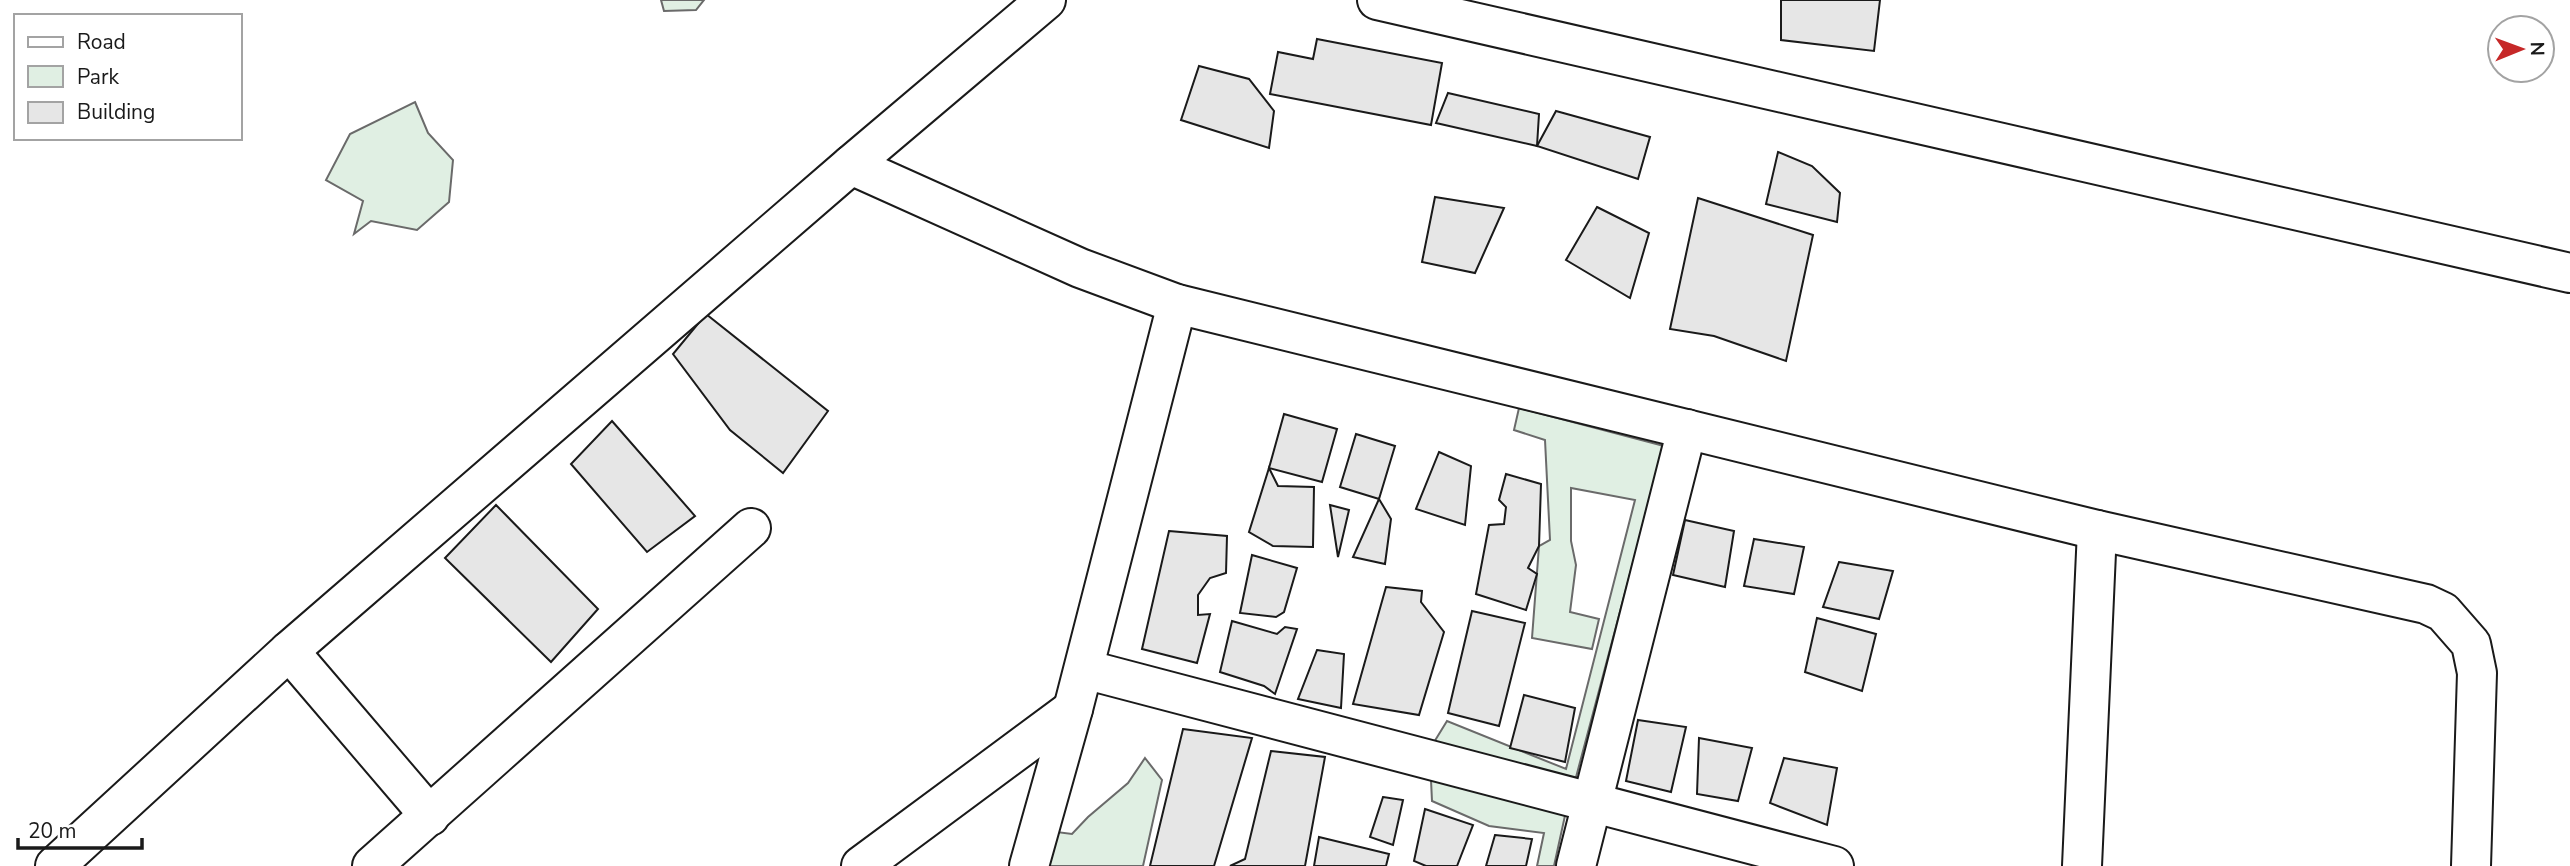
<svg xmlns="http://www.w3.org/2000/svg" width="2570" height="866" viewBox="0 0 2570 866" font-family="'Nunito Sans',sans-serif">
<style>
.green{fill:#e0efe3;stroke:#6a6a6a;stroke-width:2}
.building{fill:#e6e6e6;stroke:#1a1a1a;stroke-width:2}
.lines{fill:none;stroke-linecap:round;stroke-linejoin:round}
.minor-casing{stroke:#1a1a1a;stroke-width:42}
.minor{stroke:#fff;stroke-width:38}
</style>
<rect width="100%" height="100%" fill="#fff"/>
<!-- green -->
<g class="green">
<polygon points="661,0 704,0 696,10 664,11"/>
<polygon points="415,102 428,133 453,160 449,202 417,230 371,221 354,234 363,201 326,180 350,134"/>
<polygon points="1519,408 1664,446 1575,781 1431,747 1447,721 1566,769 1635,500 1571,488 1571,541 1576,565 1570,612 1599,619 1592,649 1532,638 1539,546 1550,540 1545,440 1514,430"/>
<polygon points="1145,758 1162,780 1143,866 1040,866 1049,831 1072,834 1088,817 1128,783"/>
<polygon points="1431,780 1566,811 1554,866 1537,866 1544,833 1489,826 1432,801"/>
</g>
<!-- building -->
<g class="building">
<polygon points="1781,0 1880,0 1874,51 1781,40"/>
<polygon points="1317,39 1442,63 1431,125 1270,94 1278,52 1313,59"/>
<polygon points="1199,66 1249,79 1274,111 1269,148 1181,120"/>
<polygon points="1448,93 1539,114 1537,146 1436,123"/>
<polygon points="1556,111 1650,137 1638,179 1537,146"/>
<polygon points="1778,152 1812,166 1840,193 1837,222 1766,204"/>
<polygon points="1435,197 1504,208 1475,273 1422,262"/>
<polygon points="1698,198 1813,235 1786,361 1714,336 1670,329"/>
<polygon points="1597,207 1649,233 1630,298 1566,260"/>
<polygon points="706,314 828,411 783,473 730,430 673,354"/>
<polygon points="1284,414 1337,429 1322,482 1269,468"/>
<polygon points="612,421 695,516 647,552 571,464"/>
<polygon points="1356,434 1395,446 1379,499 1340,487"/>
<polygon points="1439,452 1471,466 1465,525 1416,509"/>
<polygon points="1269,468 1278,486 1314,487 1313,547 1273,546 1249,532"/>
<polygon points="1506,474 1541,484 1539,546 1528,568 1537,574 1526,610 1476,594 1489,525 1504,524 1506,507 1499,500"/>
<polygon points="1379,499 1391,519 1385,564 1353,557"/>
<polygon points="496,505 598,609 551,662 445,558"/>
<polygon points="1330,505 1349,510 1338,557"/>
<polygon points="1685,520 1734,531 1725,587 1673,575"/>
<polygon points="1169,531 1227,536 1226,573 1210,578 1198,595 1198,615 1210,614 1197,663 1142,649"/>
<polygon points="1754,539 1804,547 1794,594 1744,586"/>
<polygon points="1252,555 1297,568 1284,612 1276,617 1240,613"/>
<polygon points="1839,562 1893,571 1879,619 1823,607"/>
<polygon points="1386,587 1422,591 1421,602 1444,632 1419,715 1353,704"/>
<polygon points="1472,611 1525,623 1499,726 1448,713"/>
<polygon points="1817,618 1876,634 1862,691 1805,672"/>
<polygon points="1232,621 1277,634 1285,627 1297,629 1275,694 1264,686 1220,672"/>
<polygon points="1317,650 1344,654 1341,708 1298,699"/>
<polygon points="1524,695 1575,708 1565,762 1510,748"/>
<polygon points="1638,720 1686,727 1671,792 1626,781"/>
<polygon points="1183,729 1252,738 1214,866 1150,866"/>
<polygon points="1699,738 1752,748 1738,801 1697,794"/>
<polygon points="1271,751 1325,757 1305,866 1230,866 1245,859"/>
<polygon points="1784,758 1837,768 1827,825 1770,803"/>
<polygon points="1383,797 1403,800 1393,845 1370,837"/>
<polygon points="1425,809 1473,825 1457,866 1426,866 1414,861"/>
<polygon points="1495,835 1532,839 1526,866 1486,866"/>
<polygon points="1319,837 1389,854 1386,866 1314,866"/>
</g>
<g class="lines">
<!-- minor casing -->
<g class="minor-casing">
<g id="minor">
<polyline points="1377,0 2570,273"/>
<polyline points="851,165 1080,268 1177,304 2097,530 2426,604 2443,612 2471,644 2477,673 2471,866"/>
<polyline points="289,651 430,816"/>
<polyline points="1084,669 1834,866"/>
<polyline points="55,866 289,651 851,165 1046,0"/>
<polyline points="372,866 751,528"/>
<polyline points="861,866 1073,709"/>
<polyline points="1029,866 1073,709 1177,304"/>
<polyline points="1576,866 1687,429"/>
<polyline points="2082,866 2097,530"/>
</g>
</g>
<!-- minor -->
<use href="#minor" class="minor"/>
</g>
<!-- legend -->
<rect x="14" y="14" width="228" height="126" fill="#ffffff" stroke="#a3a3a3" stroke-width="2"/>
<rect x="28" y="37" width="35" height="10" fill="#ffffff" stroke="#a3a3a3" stroke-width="2"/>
<text x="77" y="49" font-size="21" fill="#1a1a1a">Road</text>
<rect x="28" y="66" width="35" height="21" fill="#e0efe3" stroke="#a3a3a3" stroke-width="2"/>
<text x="77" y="84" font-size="21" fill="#1a1a1a">Park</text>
<rect x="28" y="102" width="35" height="21" fill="#e6e6e6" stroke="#a3a3a3" stroke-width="2"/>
<text x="77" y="119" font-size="21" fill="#1a1a1a">Building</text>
<!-- north arrow -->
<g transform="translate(2521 49) rotate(89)"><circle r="33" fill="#ffffff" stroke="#a3a3a3" stroke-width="2"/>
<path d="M0-5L12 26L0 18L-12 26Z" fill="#c62828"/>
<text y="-10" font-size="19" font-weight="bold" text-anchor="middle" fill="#1a1a1a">N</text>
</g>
<!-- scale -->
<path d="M18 838v10h124v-10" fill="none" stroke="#1a1a1a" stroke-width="3.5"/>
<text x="28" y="838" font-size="21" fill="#1a1a1a" stroke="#ffffff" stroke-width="5" paint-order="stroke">20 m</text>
</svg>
